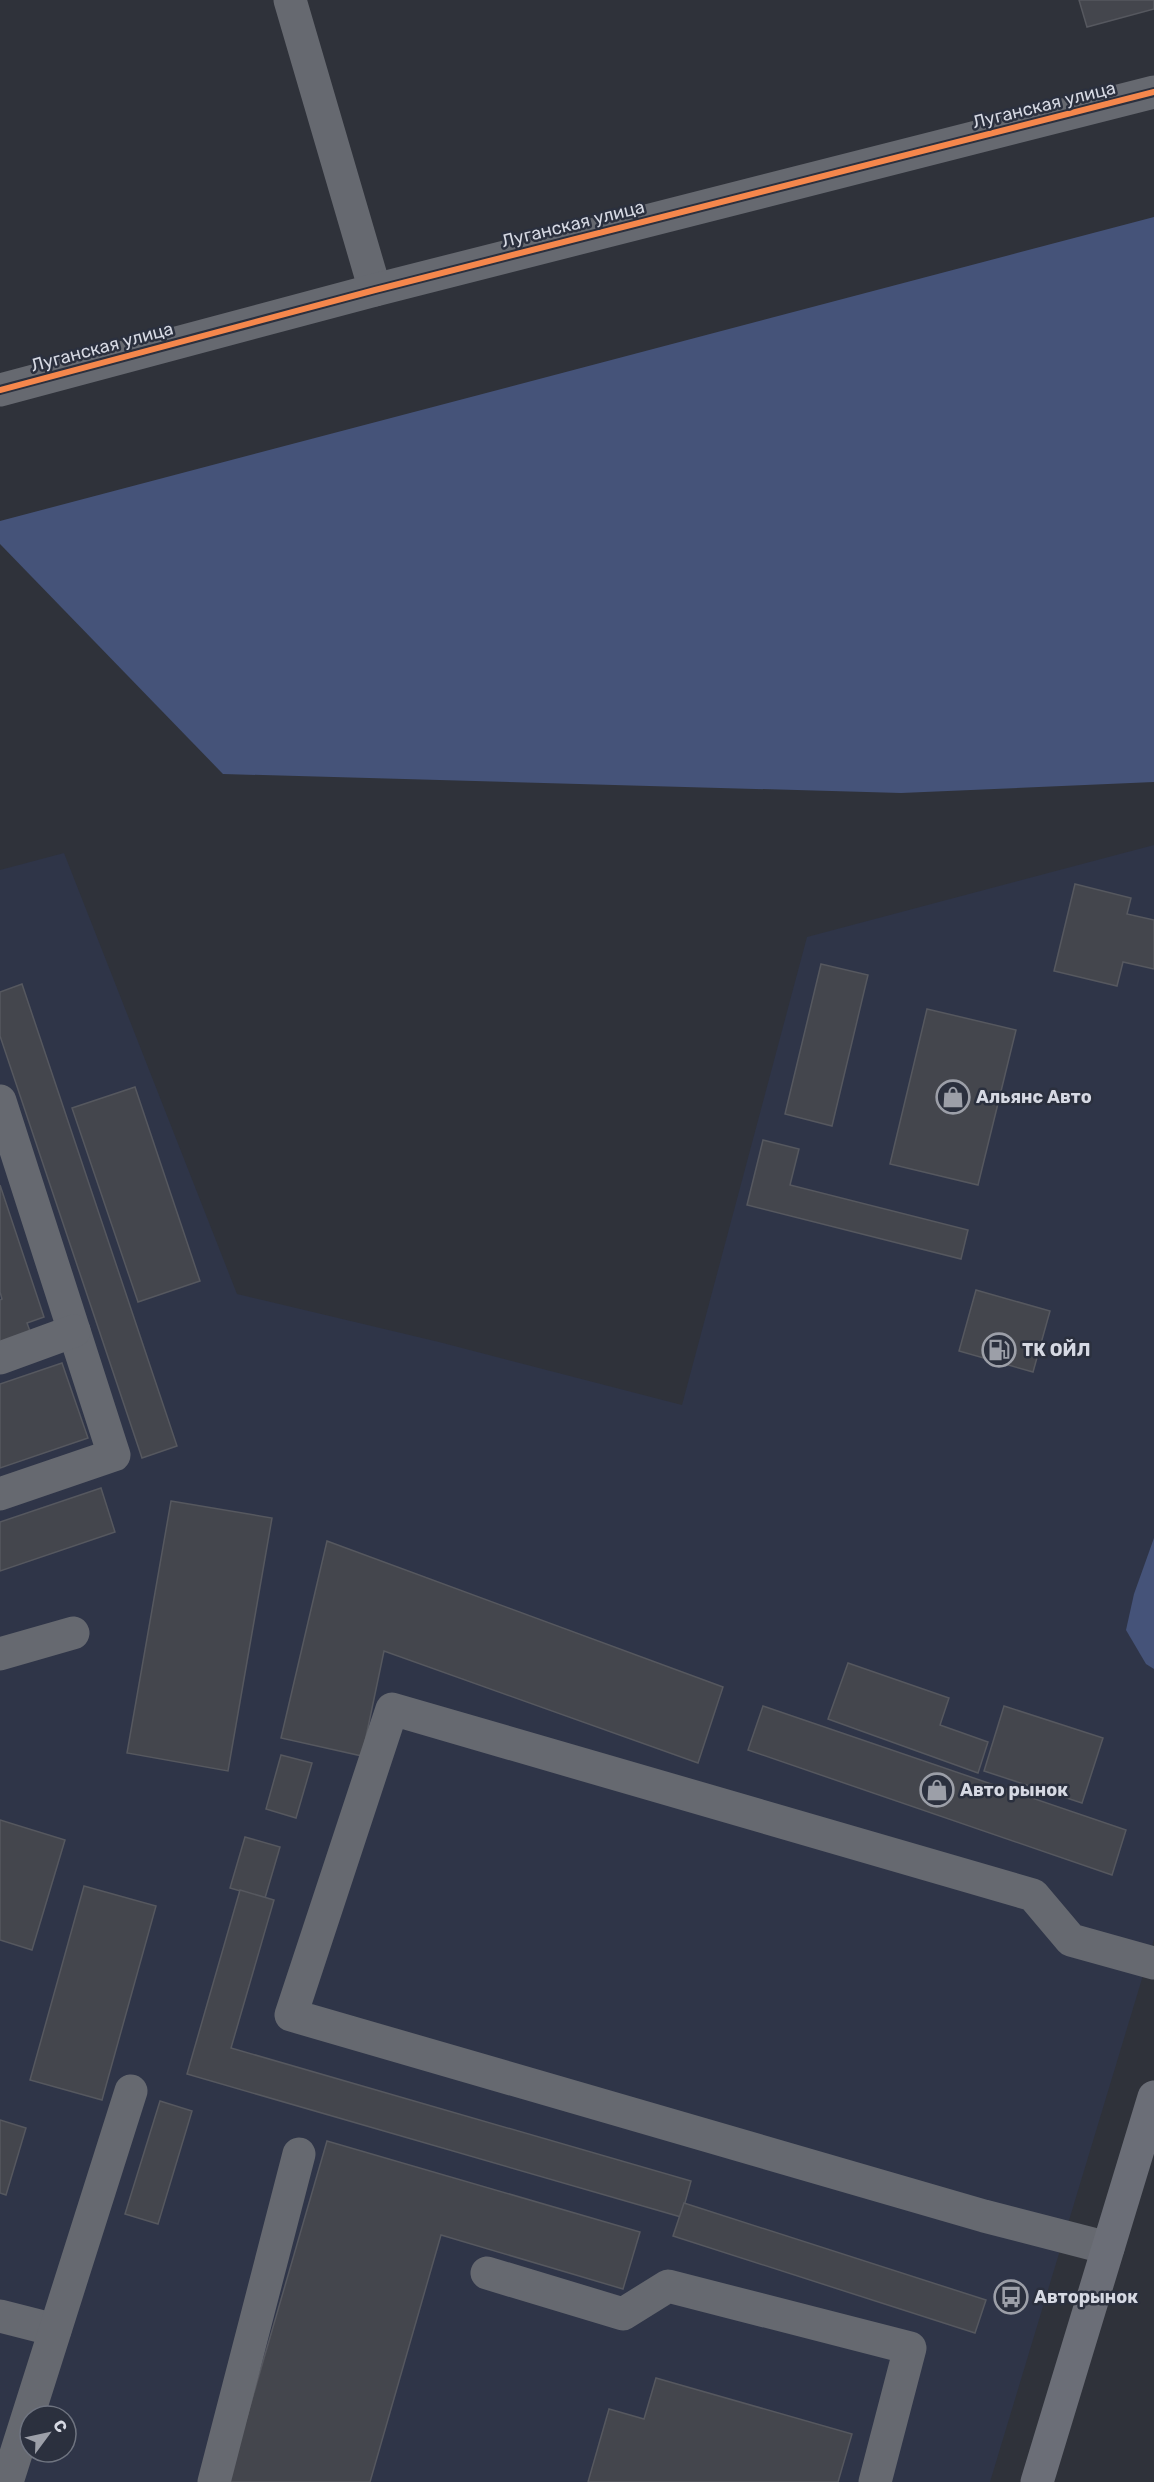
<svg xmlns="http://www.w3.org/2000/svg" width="1154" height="2482" viewBox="0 0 1154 2482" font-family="Rubik,sans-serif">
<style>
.built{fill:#2f3548;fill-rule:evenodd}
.green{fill:#455379}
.building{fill:#44464d;stroke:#56585f;stroke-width:1.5}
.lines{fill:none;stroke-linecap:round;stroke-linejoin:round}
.minor{stroke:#666970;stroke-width:33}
.highway{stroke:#6b6e77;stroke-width:33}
.cycleway-casing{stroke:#2b303e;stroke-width:10}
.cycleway{stroke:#f5874c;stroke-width:6}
.labels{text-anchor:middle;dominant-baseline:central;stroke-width:5;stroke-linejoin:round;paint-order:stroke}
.street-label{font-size:18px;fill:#d6d9e3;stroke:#2b303e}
.poi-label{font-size:18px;font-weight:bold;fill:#d6d9e3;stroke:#2b303e;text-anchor:start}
</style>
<rect width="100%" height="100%" fill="#2f323a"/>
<!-- built -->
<path class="built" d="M1154,845V1939L990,2482H0V870L64,853L237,1294L439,1342L682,1405L807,937ZM30,2416H66V2452H30Z"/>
<!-- green -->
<g class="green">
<polygon points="1154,217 1154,782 901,793 223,774 0,544 0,521"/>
<polygon points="1154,1538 1154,1669 1146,1664 1126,1630 1134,1594"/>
</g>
<!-- building -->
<g class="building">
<polygon points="1079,0 1154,0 1154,9 1087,27"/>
<polygon points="1075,884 1131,898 1127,914 1154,920 1154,969 1123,962 1117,986 1054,971"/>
<polygon points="821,964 868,975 832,1126 785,1114"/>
<polygon points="22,984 177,1446 142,1458 0,1036 0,992"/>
<polygon points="927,1009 1016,1030 978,1185 890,1164"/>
<polygon points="135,1087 200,1281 138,1302 72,1108"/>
<polygon points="763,1140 799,1149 790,1185 968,1230 961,1259 747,1205"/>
<polygon points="0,1185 44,1317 27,1323 31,1334 0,1345 0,1300 2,1299 0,1292"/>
<polygon points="976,1290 1050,1311 1033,1372 959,1351"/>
<polygon points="62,1363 88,1438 0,1468 0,1384"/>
<polygon points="101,1488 115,1532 0,1571 0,1522"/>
<polygon points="171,1501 272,1518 228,1771 127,1753"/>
<polygon points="327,1541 723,1687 698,1763 384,1651 362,1756 281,1738"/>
<polygon points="848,1663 949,1698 940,1725 988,1742 978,1773 828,1719"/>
<polygon points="763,1706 1126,1830 1112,1875 748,1750"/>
<polygon points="1004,1706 1103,1738 1082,1803 984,1771"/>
<polygon points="281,1755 312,1763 296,1818 266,1809"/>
<polygon points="0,1820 65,1840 32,1950 0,1940"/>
<polygon points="245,1837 280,1847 265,1898 230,1888"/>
<polygon points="84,1886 156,1906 102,2100 30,2080"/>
<polygon points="240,1890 274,1900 231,2048 691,2181 681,2217 187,2074"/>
<polygon points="160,2101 192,2111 158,2224 125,2214"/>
<polygon points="0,2120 26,2128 6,2195 0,2193"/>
<polygon points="327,2141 640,2232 623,2289 441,2235 370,2482 228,2482"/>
<polygon points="684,2203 986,2300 975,2333 673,2236"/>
<polygon points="656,2378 852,2434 838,2482 588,2482 609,2409 644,2419"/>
</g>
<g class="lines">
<!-- minor -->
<g class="minor">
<polyline points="290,0 375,290"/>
<polyline points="0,390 375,290 1154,92"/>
<polyline points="0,1101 114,1455 0,1494"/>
<polyline points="0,1358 74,1331"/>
<polyline points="0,1654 73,1633"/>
<polyline points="1108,2248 984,2216 291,2015 392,1709 1033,1895 1071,1940 1154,1963"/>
<polyline points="487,2273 623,2314 668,2286 910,2348 875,2482"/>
<polyline points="0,2316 55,2330"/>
<polyline points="7,2482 131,2091"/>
<polyline points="214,2482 299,2154"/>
</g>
<!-- highway -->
<polyline class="highway" points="1037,2482 1154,2097"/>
<!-- cycleway casing -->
<g class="cycleway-casing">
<polyline id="cycleway" points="0,390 375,290 1154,92"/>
</g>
<!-- cycleway -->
<use href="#cycleway" class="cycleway"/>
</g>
<!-- icons -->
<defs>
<g id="shop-ring" transform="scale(1.725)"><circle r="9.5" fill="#2b303e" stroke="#9c9fa8" stroke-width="1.5"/><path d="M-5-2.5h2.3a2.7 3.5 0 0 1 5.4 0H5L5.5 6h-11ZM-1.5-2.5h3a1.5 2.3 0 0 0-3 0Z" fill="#9c9fa8"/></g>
<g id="fuel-ring" transform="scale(1.725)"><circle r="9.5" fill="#2b303e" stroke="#9c9fa8" stroke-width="1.5"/><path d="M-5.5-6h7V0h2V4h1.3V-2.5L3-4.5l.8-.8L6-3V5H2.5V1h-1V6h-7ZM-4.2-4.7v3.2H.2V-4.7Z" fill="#9c9fa8"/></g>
<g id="bus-ring" transform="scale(1.725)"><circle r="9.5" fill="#2b303e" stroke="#9c9fa8" stroke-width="1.5"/><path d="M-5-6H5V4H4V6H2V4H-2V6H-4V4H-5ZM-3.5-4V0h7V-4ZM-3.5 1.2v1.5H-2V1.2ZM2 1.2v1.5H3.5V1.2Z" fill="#9c9fa8"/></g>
</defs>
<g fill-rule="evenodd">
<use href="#shop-ring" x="953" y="1097"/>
<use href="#fuel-ring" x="999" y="1350"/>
<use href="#shop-ring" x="937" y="1790"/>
<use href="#bus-ring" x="1011" y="2297"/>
</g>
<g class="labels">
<!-- street labels -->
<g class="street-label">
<text transform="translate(1044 105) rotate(-14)">Луганская улица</text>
<text transform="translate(573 224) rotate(-14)">Луганская улица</text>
<text transform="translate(102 347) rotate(-15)">Луганская улица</text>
</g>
<!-- poi labels -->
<g class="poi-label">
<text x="976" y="1097">Альянс Авто</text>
<text x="1022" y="1350">ТК ОЙЛ</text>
<text x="960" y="1790">Авто рынок</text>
<text x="1034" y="2297">Авторынок</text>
</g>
</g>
<!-- north arrow -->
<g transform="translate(48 2434) rotate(57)"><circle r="28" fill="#2b303e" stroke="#6f7480" stroke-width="1.5"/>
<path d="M0-4.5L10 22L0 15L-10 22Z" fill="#9c9fa8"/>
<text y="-9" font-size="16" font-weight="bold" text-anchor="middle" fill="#d6d9e3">С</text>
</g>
</svg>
